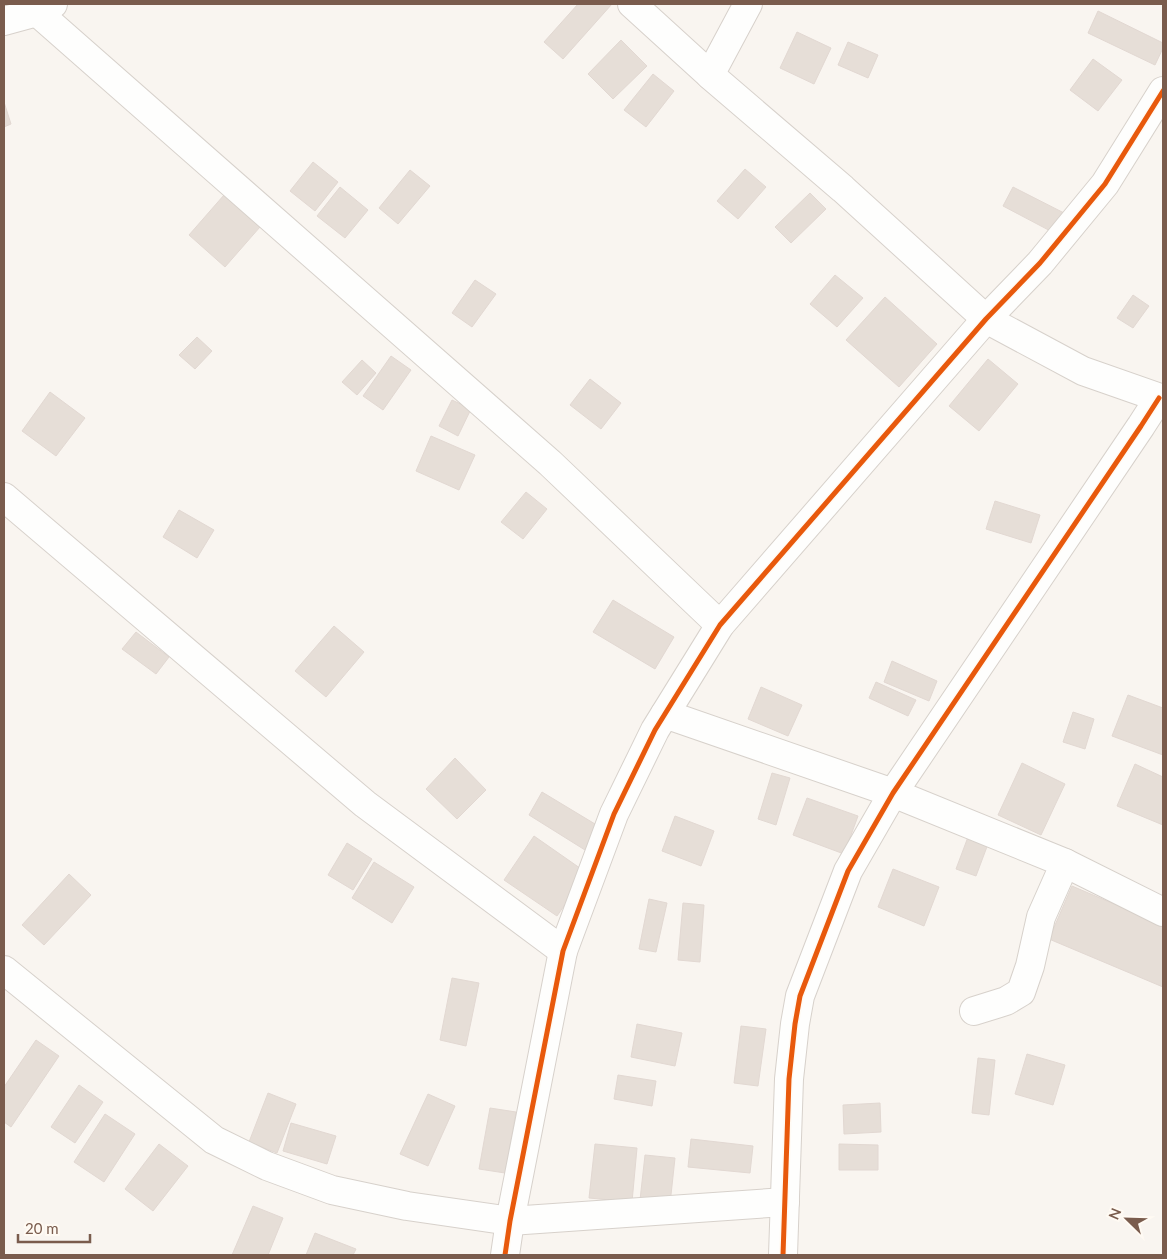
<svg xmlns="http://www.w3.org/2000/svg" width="1167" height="1259" viewBox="0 0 1167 1259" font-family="Lato,sans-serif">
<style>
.building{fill:#e6ded7;stroke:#e2d8d2}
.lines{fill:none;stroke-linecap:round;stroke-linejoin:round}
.street-casing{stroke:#d7d1cb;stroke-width:30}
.street{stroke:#fefefd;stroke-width:28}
.cycleway-casing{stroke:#fffaf3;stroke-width:8}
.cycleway{stroke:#e8590c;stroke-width:5}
</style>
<rect width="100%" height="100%" fill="#f9f5f0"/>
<!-- building -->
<g class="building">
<polygon points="578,4 612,4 563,59 544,42"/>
<polygon points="1098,11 1163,43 1163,48 1155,65 1088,33"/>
<polygon points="797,32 831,48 814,84 780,68"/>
<polygon points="621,40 647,66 613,99 588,74"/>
<polygon points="848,42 878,55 868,78 838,65"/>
<polygon points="1093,59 1122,80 1098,111 1070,90"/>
<polygon points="653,74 674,91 646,127 624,110"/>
<polygon points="4,102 11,124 4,127"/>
<polygon points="313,162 338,182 315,211 290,191"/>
<polygon points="745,169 766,187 738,219 717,201"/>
<polygon points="410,170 430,186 398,224 379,208"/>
<polygon points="340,187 368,210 345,238 317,216"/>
<polygon points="1013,187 1068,215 1058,235 1003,206"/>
<polygon points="810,193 826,209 791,243 775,227"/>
<polygon points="224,195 260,227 225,267 189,235"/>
<polygon points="835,275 863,298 837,327 810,304"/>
<polygon points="475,280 496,294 472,327 452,313"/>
<polygon points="1133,295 1149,306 1133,328 1117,318"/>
<polygon points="885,297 937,344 899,387 846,340"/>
<polygon points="197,337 212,351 195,369 179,355"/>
<polygon points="391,356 411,370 383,410 363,396"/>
<polygon points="988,359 1018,384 979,431 949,406"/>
<polygon points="362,360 376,373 357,395 342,382"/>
<polygon points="590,379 621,403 601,429 570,405"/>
<polygon points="50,392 85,418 56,456 22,431"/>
<polygon points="452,400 471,409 458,436 439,426"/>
<polygon points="431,436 475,455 459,490 416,471"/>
<polygon points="526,492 547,509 523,539 501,522"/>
<polygon points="995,501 1040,515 1031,543 986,529"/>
<polygon points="179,510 214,530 197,558 163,537"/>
<polygon points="613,600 674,637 655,669 593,632"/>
<polygon points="334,626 364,652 326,697 295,671"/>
<polygon points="136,632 169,657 156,674 122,649"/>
<polygon points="892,661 937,681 929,701 884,682"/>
<polygon points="876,682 916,700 908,716 869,698"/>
<polygon points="761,687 802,705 788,736 748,719"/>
<polygon points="1128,695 1163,708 1163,755 1112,736"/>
<polygon points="1073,712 1094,719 1085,749 1063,742"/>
<polygon points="455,758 486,790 457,819 426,789"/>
<polygon points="1022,763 1065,784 1041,835 998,815"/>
<polygon points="1135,764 1163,777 1163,825 1117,806"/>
<polygon points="772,773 790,778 776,825 758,819"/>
<polygon points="542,792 600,827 585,850 529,815"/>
<polygon points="807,798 858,816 844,854 793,835"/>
<polygon points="675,816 714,831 701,866 662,851"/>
<polygon points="534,836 587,873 557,916 504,880"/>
<polygon points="968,837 988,844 976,876 956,869"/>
<polygon points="347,843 372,859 353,890 328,875"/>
<polygon points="374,862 414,887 392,923 352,898"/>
<polygon points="893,869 939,887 924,926 878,907"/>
<polygon points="69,874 91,895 44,945 22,925"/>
<polygon points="1072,886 1163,925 1163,987 1049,939"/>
<polygon points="649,899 667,903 656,952 639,949"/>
<polygon points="683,903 704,905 700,962 678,960"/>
<polygon points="452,978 479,983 466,1046 440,1040"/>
<polygon points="637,1024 682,1033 675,1066 631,1057"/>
<polygon points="741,1026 766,1029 758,1086 734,1083"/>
<polygon points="36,1040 59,1056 11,1127 4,1122 4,1087"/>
<polygon points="1027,1054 1065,1065 1053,1105 1015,1094"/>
<polygon points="978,1058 995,1060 989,1115 972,1113"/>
<polygon points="618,1075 656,1081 652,1106 614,1099"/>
<polygon points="79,1085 103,1102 75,1143 51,1127"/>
<polygon points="268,1093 296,1104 277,1153 249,1142"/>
<polygon points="428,1094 455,1106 428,1166 400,1154"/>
<polygon points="880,1103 881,1132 844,1134 843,1105"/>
<polygon points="490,1108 516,1112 505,1173 479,1169"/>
<polygon points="105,1114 135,1134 104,1182 74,1162"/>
<polygon points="291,1123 336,1136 327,1164 283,1151"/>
<polygon points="691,1139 753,1146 750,1173 688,1167"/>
<polygon points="159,1144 188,1166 153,1211 125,1189"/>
<polygon points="595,1144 637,1148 632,1202 589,1198"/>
<polygon points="839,1144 878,1145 878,1170 839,1170"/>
<polygon points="645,1155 675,1158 670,1204 640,1200"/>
<polygon points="253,1206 283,1218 268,1255 232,1255"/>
<polygon points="315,1233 356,1249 353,1255 306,1255"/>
</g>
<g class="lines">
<!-- street casing -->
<g class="street-casing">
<g id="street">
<polyline points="632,4 710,75 843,189 986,319 1083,371 1163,399"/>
<polyline points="37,12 550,463 720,625"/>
<polyline points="4,21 37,12 53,4"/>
<polyline points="710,75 748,4"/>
<polyline points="4,497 365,804 563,951"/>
<polyline points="665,714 893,793 1065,863 1163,912"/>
<polyline points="4,970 214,1140 267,1166 332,1190 407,1206 510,1221 785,1202"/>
<polyline points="974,1011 1006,1001 1021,992 1030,966 1041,917 1065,863"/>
<polyline points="505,1255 510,1221 563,951 614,814 655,730 720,625 986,319 1040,263 1105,184 1163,91"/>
<polyline points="783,1255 789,1079 795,1024 800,996 848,871 893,793 1141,426 1159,398"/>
</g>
</g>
<!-- street -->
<use href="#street" class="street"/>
<!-- cycleway casing -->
<g class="cycleway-casing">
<g id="cycleway">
<polyline points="505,1255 510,1221 563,951 614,814 655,730 720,625 986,319 1040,263 1105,184 1163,91"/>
<polyline points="783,1255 789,1079 795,1024 800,996 848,871 893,793 1141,426 1159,398"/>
</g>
</g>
<!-- cycleway -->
<use href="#cycleway" class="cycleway"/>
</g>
<!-- border -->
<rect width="1167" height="1259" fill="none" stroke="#7a5c4d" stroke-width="10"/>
<!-- north arrow -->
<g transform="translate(1127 1219) rotate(293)" stroke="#fffaf3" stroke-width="4" paint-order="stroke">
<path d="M0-4L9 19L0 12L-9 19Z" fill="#7a5c4d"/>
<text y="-8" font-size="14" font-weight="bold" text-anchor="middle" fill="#7a5c4d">N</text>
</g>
<!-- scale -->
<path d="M18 1234v8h72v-8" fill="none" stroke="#7a5c4d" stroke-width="2.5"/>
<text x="25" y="1234" font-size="15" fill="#7a5c4d" stroke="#fffaf3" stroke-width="4" paint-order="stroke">20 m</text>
</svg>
